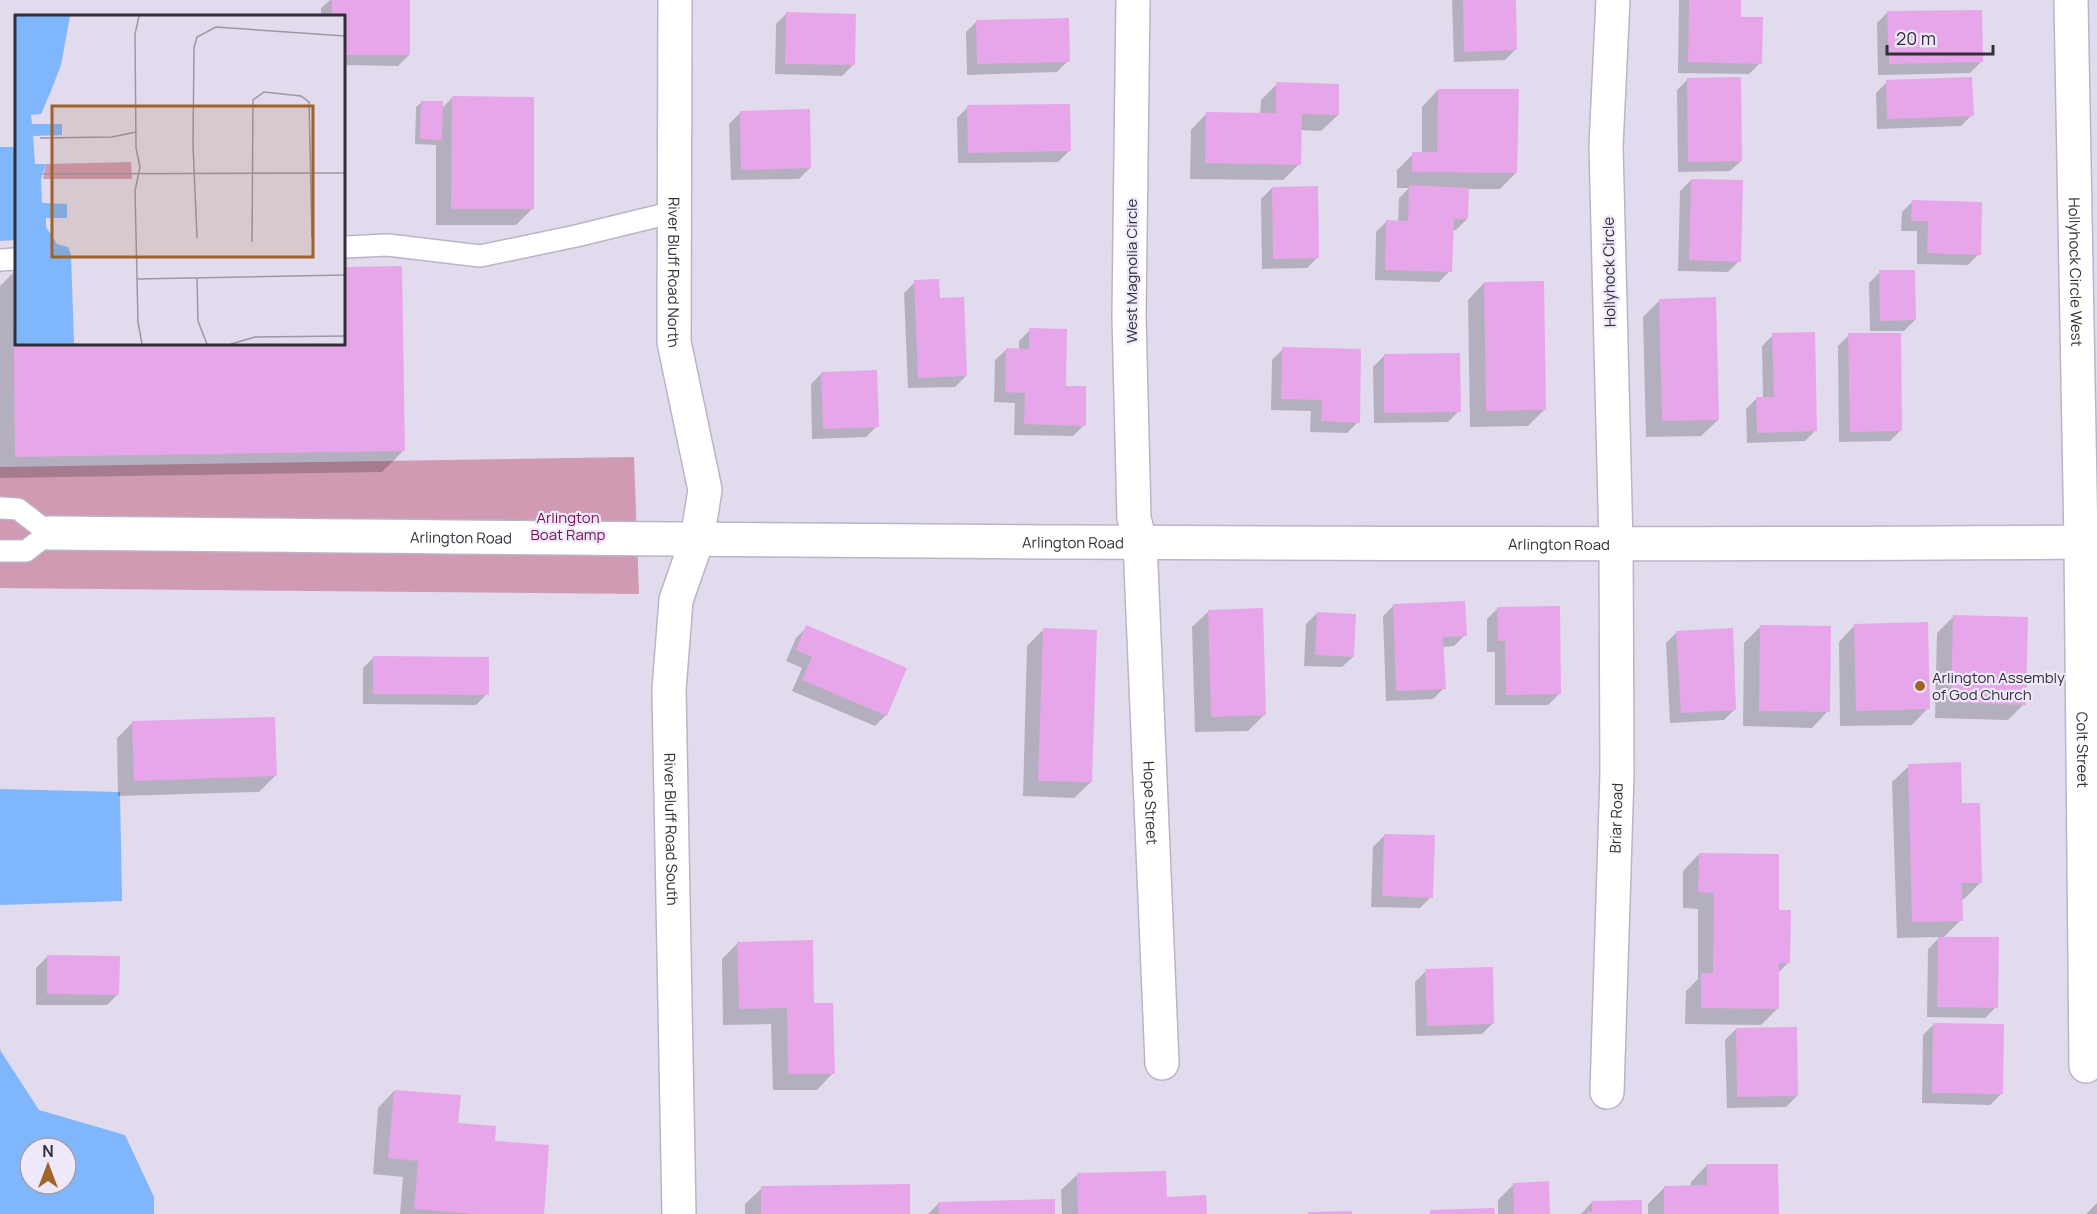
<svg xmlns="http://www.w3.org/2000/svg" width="2097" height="1214" viewBox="0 0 2097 1214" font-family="Manrope,sans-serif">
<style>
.green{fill:#d09ab3}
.water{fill:#7fb6fc;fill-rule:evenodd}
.shadow{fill:#0003}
.building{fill:#e7a6e9}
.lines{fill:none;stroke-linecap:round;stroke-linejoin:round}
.lane-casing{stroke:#bbb4c7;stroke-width:24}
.street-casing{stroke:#bbb4c7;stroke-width:36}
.lane{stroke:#fff;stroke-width:21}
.street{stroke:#fff;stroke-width:33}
.poi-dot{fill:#a06328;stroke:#efe8fb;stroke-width:2}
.labels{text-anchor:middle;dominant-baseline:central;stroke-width:4.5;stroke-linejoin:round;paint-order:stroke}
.street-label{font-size:15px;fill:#322f37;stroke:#efe8fb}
.park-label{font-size:15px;fill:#781250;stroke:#efe8fb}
.poi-label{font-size:15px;fill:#322f37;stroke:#efe8fb;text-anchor:start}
.inset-road{fill:none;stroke:#9c96a5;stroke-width:1.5}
.view{fill:#a06328;fill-opacity:0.15;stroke:#a06328;stroke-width:3}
.inset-edge{fill:none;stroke:#322f37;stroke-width:3}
</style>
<rect width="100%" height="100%" fill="#e2dbee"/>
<!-- green -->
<polygon class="green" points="634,457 639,594 0,588 0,467"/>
<!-- water -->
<g class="water">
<polygon points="0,147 16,147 16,240 0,241"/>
<polygon points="0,789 120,792 122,901 0,905"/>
<path d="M0,1050L39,1110L125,1135L154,1197V1214H0ZM30,1148H66V1184H30Z"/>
</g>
<!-- shadow -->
<g class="shadow">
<polygon points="330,0 409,0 409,55 398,66 344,65 344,16 321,16 321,8"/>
<polygon points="1452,0 1514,0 1516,49 1505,60 1454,62"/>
<polygon points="1679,0 1740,0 1740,19 1760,63 1749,74 1678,73"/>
<polygon points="1888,12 1981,62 1970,73 1878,75 1877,23"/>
<polygon points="787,13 853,65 842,76 775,74 776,24"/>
<polygon points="977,21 1068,61 1057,72 967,75 966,32"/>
<polygon points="1688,79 1741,161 1730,171 1678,172 1677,90"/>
<polygon points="1887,82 1972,115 1961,126 1877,129 1876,93"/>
<polygon points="1277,84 1338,115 1321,131 1300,130 1299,164 1283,180 1190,179 1191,130 1207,113 1260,114 1261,100"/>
<polygon points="1438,90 1516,173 1500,189 1468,189 1467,219 1456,230 1452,230 1450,271 1439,282 1375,280 1376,232 1387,221 1398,222 1399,198 1409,188 1397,188 1397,170 1413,154 1422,154 1422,107"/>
<polygon points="453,97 532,209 516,225 436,225 436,145 415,144 416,107 422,102 442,108"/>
<polygon points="968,107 1069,151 1058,162 958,163 957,118"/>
<polygon points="740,113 810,168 799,179 731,180 729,124"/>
<polygon points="1691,180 1739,261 1728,272 1678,271 1680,191"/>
<polygon points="1272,188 1318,257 1307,268 1262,269 1261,199"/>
<polygon points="1913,201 1979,254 1968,265 1917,264 1917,231 1901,231 1902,212"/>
<polygon points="400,267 403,451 382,472 0,478 0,286 13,273 16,273 16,344 344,344 344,268"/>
<polygon points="1880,272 1915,320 1904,331 1870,331 1869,283"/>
<polygon points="915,282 938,300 966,376 955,387 908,388 904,293"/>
<polygon points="1484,283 1544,410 1528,426 1470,427 1468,300"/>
<polygon points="1660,300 1718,420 1701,436 1646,437 1643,317"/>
<polygon points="1030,330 1084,425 1073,436 1014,435 1015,403 994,402 995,360 1006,350 1019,350 1019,341"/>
<polygon points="1773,335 1816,430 1805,441 1747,443 1746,409 1757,398 1763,398 1762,346"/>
<polygon points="1849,335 1901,430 1890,441 1839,442 1838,346"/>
<polygon points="1283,349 1358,422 1347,433 1310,432 1311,411 1271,410 1272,360"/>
<polygon points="1384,356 1459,411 1448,422 1374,423 1373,367"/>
<polygon points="822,373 877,426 866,437 812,439 811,384"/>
<polygon points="1394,605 1465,635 1454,646 1442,647 1444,688 1433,699 1386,701 1383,616"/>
<polygon points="1498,608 1559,694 1548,705 1495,705 1495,652 1487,652 1487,619"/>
<polygon points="1209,611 1264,715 1248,731 1195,732 1192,627"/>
<polygon points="1317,613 1353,657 1342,667 1304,666 1306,624"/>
<polygon points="1954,616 2024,704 2008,720 1935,718 1937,633"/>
<polygon points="1855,625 1928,708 1912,725 1840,726 1839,642"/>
<polygon points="1761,626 1828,711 1812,728 1743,726 1744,643"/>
<polygon points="807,627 886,715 875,726 792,691 802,668 786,661 796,638"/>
<polygon points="1043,630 1091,782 1074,798 1023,796 1027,646"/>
<polygon points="1677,632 1735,709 1724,720 1670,723 1666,643"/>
<polygon points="374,657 487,694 476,705 363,704 363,668"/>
<polygon points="133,722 275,776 259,792 118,796 117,738"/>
<polygon points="1909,766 1961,805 1981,882 1964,899 1961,899 1961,920 1943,938 1996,1007 1985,1018 1927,1017 1928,949 1940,937 1897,938 1892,782"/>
<polygon points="1384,836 1431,897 1420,908 1371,907 1373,847"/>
<polygon points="1699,854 1777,911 1789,962 1778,973 1777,1009 1761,1025 1685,1024 1686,991 1698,979 1698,909 1683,908 1683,871"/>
<polygon points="738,943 813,1005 833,1073 817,1090 773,1090 771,1024 723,1025 722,959"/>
<polygon points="47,957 118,994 107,1005 36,1005 36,968"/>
<polygon points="1426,971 1493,1023 1482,1034 1416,1036 1415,982"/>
<polygon points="1934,1024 2001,1094 1990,1105 1922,1103 1923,1035"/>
<polygon points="1736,1029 1797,1096 1786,1107 1727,1108 1725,1040"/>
<polygon points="394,1091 494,1143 543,1214 400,1214 403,1177 373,1174 378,1108"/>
<polygon points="1707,1165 1777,1214 1648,1214 1648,1204 1664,1188 1691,1187 1691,1182"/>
<polygon points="1078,1174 1165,1198 1205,1214 1062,1214 1061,1190"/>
<polygon points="1514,1184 1548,1214 1498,1214 1498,1200"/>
<polygon points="762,1188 909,1214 745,1214 745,1204"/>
<polygon points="1592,1202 1641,1214 1571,1214 1581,1214"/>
<polygon points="939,1203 1054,1214 928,1214"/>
<polygon points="2097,1203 2097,1214 2086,1214"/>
</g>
<!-- building -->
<g class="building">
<polygon points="332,0 410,0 410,55 344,55 344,16 332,16"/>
<polygon points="1463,0 1516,0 1517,50 1464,52"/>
<polygon points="1689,0 1741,0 1741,17 1763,17 1762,64 1688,62"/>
<polygon points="1982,10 1983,62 1889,64 1887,11"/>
<polygon points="786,12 856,14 855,65 785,64"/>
<polygon points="1069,18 1070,62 977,64 976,20"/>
<polygon points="1741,77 1742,161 1688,162 1687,78"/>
<polygon points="1972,77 1974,116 1887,119 1886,80"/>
<polygon points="1276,82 1339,84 1339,115 1302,114 1301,165 1205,163 1206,112 1276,113"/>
<polygon points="1438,89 1519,89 1517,173 1412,172 1412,152 1437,152"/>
<polygon points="452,96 534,97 534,209 451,209"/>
<polygon points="421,101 443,101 442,140 420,139"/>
<polygon points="1070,104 1071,151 968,153 967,105"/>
<polygon points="810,109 811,168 741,170 740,111"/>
<polygon points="1691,179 1743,180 1741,262 1689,260"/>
<polygon points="1409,185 1469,188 1468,219 1454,219 1452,272 1385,270 1386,220 1408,221"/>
<polygon points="1318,186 1319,258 1273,259 1272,187"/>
<polygon points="1912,200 1982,202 1981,255 1927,253 1928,221 1911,221"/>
<polygon points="402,266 405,451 15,457 13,272 16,272 16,344 344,344 344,267"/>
<polygon points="1879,270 1915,270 1916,320 1880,321"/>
<polygon points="939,279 940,298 964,297 967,376 918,378 914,280"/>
<polygon points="1544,281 1546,410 1486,411 1484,282"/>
<polygon points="1716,297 1719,420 1662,421 1659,299"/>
<polygon points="1029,328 1067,329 1066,386 1086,386 1086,426 1024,424 1025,393 1005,392 1006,348 1029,349"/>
<polygon points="1815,332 1817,431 1757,433 1756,397 1774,397 1772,333"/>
<polygon points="1848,333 1901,333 1902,431 1850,432"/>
<polygon points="1282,347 1361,349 1360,423 1321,421 1322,400 1281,399"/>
<polygon points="1460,353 1461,412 1384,413 1384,354"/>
<polygon points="877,370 879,427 823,429 821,372"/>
<polygon points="1465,601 1467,636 1443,637 1446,689 1396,691 1393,604"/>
<polygon points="1560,606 1561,694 1506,695 1505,641 1498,641 1497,607"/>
<polygon points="1263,608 1266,715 1211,717 1208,610"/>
<polygon points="1317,612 1356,614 1354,657 1315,655"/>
<polygon points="1953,615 2028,617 2026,705 1951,702"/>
<polygon points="1928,622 1930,709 1856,711 1854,624"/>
<polygon points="806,625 907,668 887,716 802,680 812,657 796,650"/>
<polygon points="1760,625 1831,626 1830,712 1759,711"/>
<polygon points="1043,628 1097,630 1092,782 1038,781"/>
<polygon points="1733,628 1736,710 1681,713 1676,631"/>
<polygon points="373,656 489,657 489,695 373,694"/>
<polygon points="275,717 277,776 134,781 132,721"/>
<polygon points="1961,762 1962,803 1980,803 1982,883 1962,883 1963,921 1912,922 1908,764"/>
<polygon points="1384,834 1435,835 1433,898 1382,896"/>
<polygon points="1699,853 1779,854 1779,910 1791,910 1790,963 1779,963 1779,1009 1701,1008 1701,973 1713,973 1714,893 1698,892"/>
<polygon points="1938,937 1999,937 1998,1008 1937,1007"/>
<polygon points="813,940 814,1003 833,1003 835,1074 788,1074 787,1008 739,1009 737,942"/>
<polygon points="47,955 120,956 119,995 47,994"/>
<polygon points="1493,967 1494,1024 1427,1026 1425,969"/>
<polygon points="1933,1023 2004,1024 2003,1094 1932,1093"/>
<polygon points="1797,1027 1798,1096 1737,1097 1736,1028"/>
<polygon points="394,1090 461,1095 458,1123 496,1126 495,1141 549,1145 544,1214 476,1214 414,1209 418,1161 388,1158"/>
<polygon points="1707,1164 1778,1164 1779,1214 1664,1214 1664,1186 1707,1185"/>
<polygon points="1166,1171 1167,1197 1206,1195 1207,1214 1078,1214 1077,1173"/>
<polygon points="1549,1181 1550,1214 1514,1214 1513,1183"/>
<polygon points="910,1184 910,1214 761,1214 761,1186"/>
<polygon points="1055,1199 1055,1214 939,1214 938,1202"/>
<polygon points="1642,1200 1642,1214 1587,1214 1587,1212 1592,1212 1592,1201"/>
<polygon points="1494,1208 1495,1214 1430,1214 1430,1210"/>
<polygon points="1352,1211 1352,1214 1308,1214 1308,1212"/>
</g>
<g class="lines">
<!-- lane casing -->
<g class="lane-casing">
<g id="lane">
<polyline points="344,247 388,245 480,256 576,236 674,212"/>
<polyline points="0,260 16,259"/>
<polyline points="0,508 18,509 49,533 26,551 0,551"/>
</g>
</g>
<!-- street casing -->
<g class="street-casing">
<g id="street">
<path id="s1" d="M675,0L674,342L705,490L697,540L676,600L669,690L679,1214"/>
<path id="s2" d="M1133,0L1129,316L1134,518L1140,542L1162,1063"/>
<path id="s3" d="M2071,0L2081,542L2086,1066"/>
<path id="s4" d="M49,533C731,540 1414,547 2097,542"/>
<path id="s5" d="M1607,1092L1617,774L1616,544L1606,146L1613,0"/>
</g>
</g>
<!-- lane -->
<use href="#lane" class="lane"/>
<!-- street -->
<use href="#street" class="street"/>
</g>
<!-- markers -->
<circle class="poi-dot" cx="1920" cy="686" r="6"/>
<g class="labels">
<!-- street labels -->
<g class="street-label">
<text transform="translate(1131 271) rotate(-90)">West Magnolia Circle</text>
<text stroke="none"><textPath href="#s3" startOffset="272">Hollyhock Circle West</textPath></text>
<text stroke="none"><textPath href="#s1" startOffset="272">River Bluff Road North</textPath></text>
<text transform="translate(1609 272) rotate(-91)">Hollyhock Circle</text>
<text stroke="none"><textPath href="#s4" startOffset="412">Arlington Road</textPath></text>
<text stroke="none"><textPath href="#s4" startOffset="1024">Arlington Road</textPath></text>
<text stroke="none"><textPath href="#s4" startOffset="1510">Arlington Road</textPath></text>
<text stroke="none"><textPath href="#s3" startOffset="750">Colt Street</textPath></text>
<text stroke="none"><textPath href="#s2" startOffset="804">Hope Street</textPath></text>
<text stroke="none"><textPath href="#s5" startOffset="274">Briar Road</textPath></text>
<text stroke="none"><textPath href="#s1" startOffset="837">River Bluff Road South</textPath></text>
</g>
<!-- park labels -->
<g class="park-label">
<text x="568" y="517">Arlington<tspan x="568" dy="17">Boat Ramp</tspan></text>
</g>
<!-- poi labels -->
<g class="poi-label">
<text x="1932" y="677">Arlington Assembly<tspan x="1932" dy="17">of God Church</tspan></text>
</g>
</g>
<!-- overview -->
<g transform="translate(15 15)">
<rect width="330" height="330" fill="#e2dbee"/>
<path d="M116,147L117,164H28L31,149Z" fill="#d09ab3"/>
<path d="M0,1H55L46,50L36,76L26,99L16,100L17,109H47V120L18,121L20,149H31L26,164L27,188L52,189V203H31V212L42,229L53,232L56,240L59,328L65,329H0Z" fill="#7fb6fc"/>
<path class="inset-road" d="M124,1L120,19L121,133L125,152L120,176L123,307L127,329M25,123L97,122L121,117M28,159L330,158M182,223L178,130L179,33L182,22L201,12L330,21M237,227L238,85L249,77L286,81L294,87L297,223M182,263L183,306L192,329M122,264L330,260M216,329L240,322L330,321"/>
<path class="view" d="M37,91H298V242H37Z"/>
<rect width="330" height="330" class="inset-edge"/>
</g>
<!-- north arrow -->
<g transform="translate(48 1166)"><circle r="28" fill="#efe8fb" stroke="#a39ead" stroke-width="1.5"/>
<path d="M0-4.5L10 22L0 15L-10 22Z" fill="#a06328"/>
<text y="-9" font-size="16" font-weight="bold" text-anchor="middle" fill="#322f37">N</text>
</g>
<!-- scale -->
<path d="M1887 45v9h106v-9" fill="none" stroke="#322f37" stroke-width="3"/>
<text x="1896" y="45" font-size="18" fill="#322f37" stroke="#efe8fb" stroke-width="4.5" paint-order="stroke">20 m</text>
</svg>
